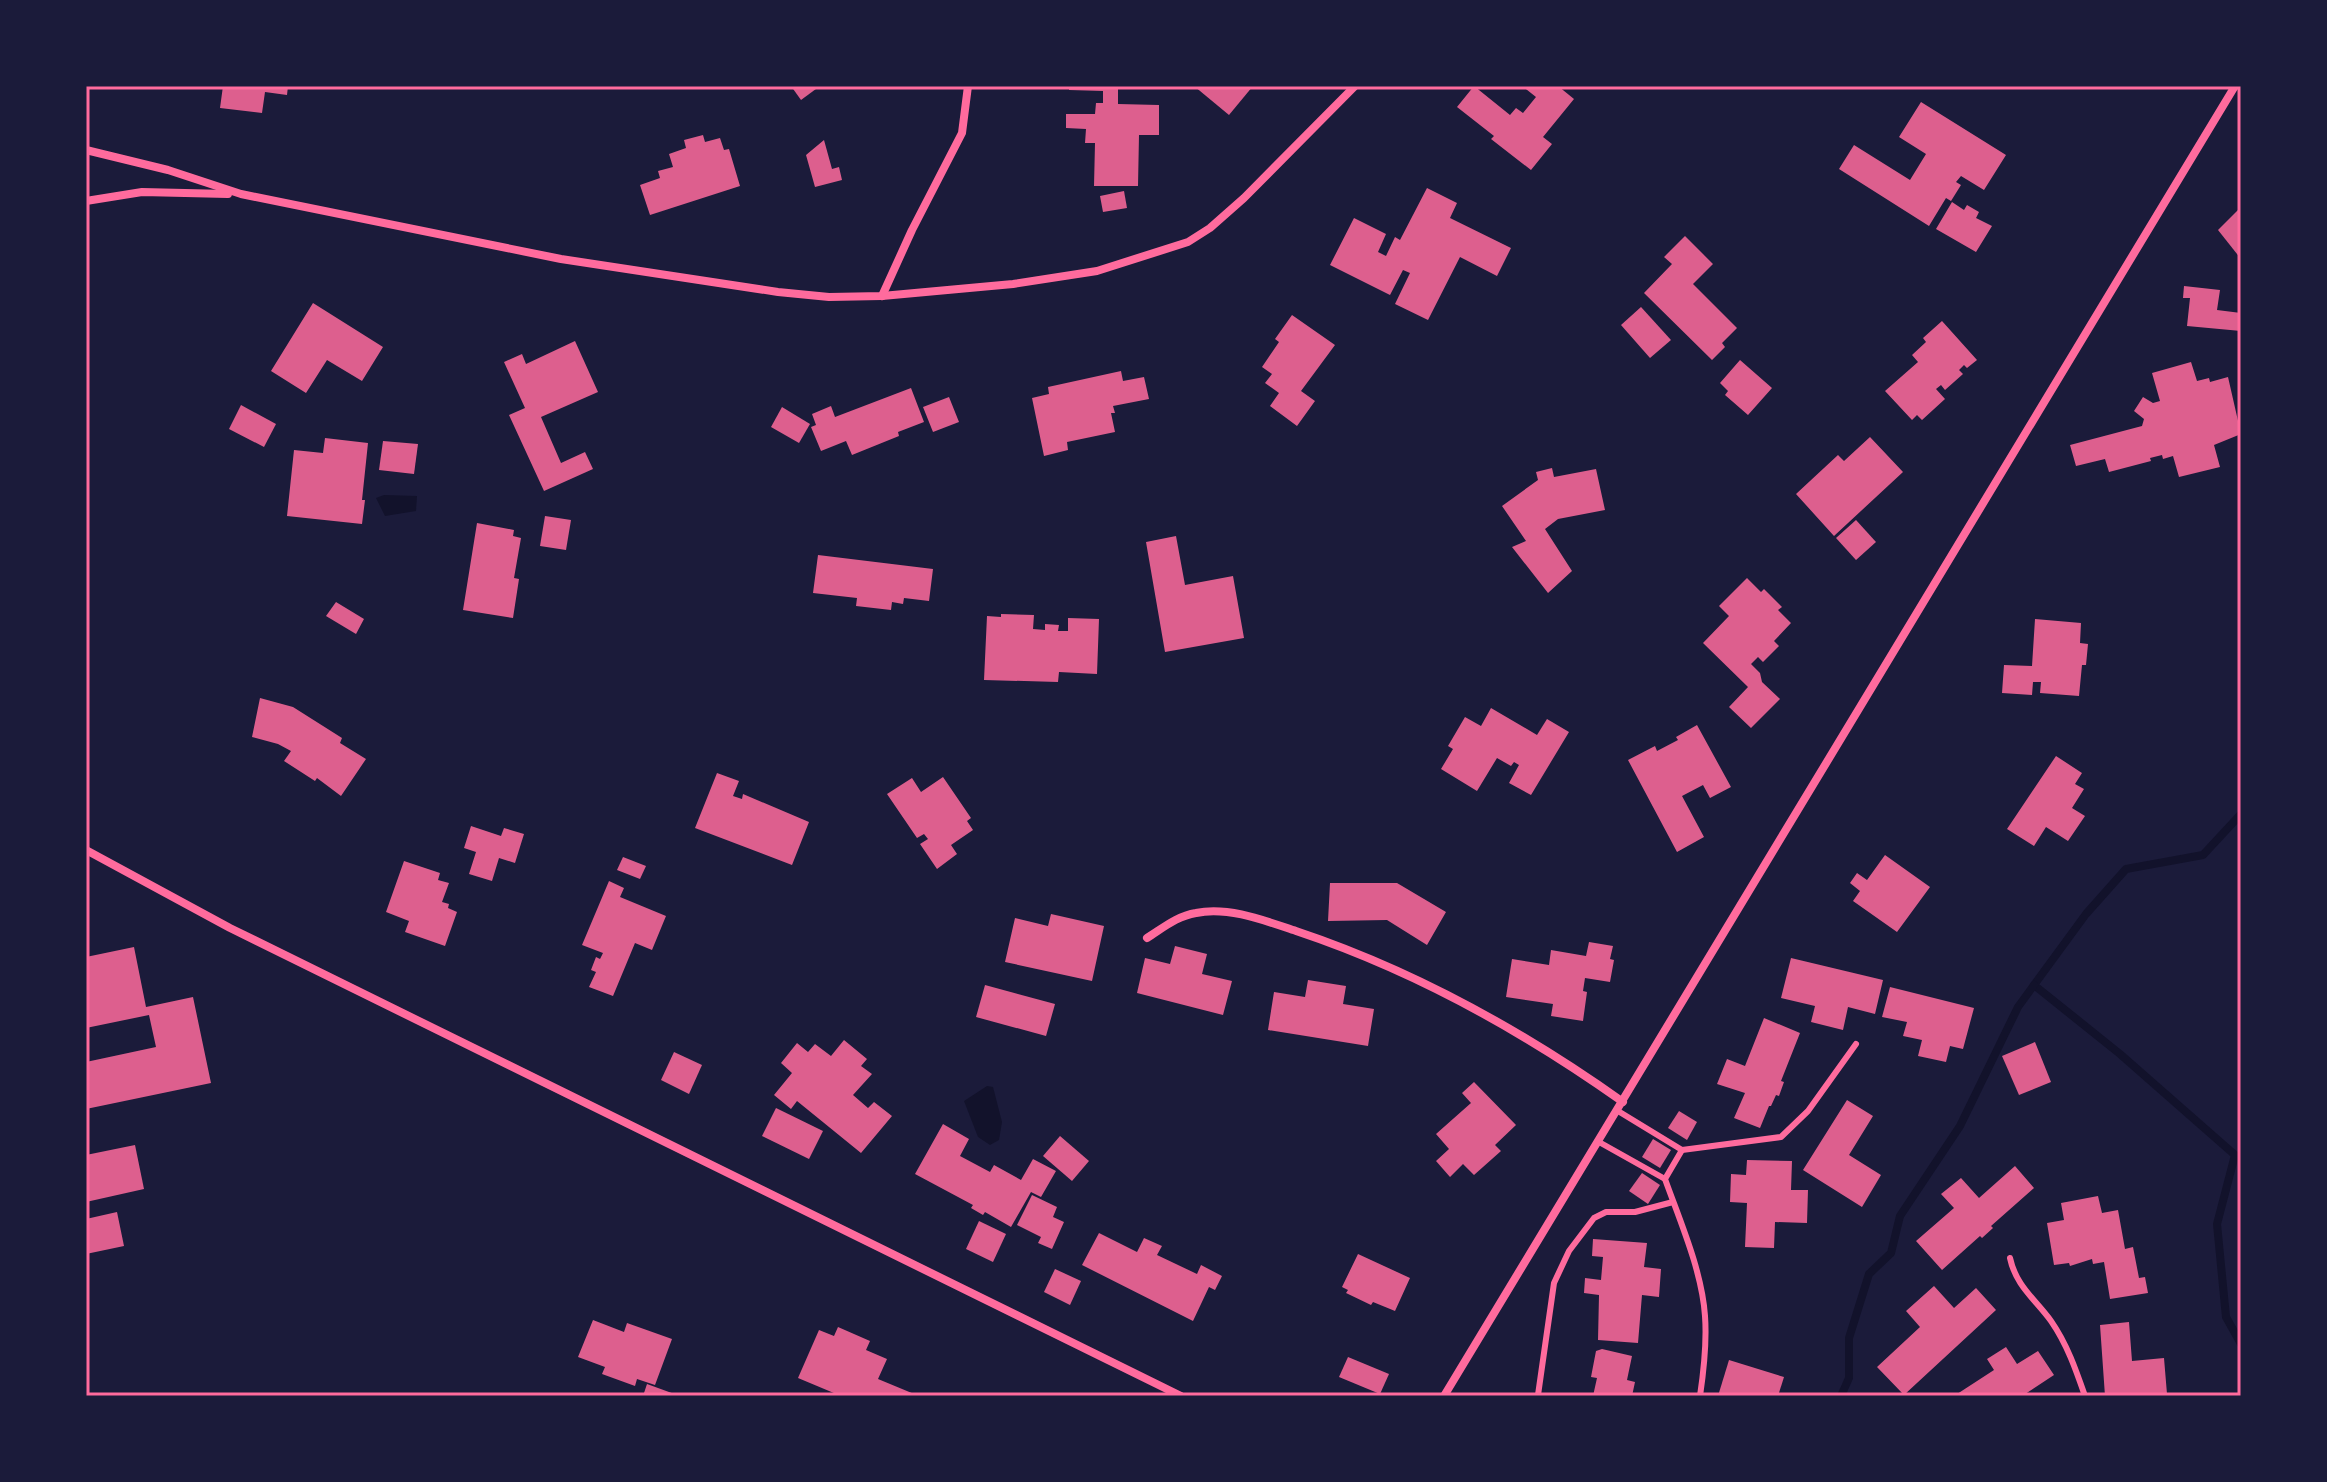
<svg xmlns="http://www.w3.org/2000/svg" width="2327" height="1482" viewBox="0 0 2327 1482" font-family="'DM Sans',sans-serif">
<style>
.water{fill:#12122b}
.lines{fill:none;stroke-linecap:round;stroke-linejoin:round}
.stream{stroke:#12122b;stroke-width:8}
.building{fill:#dd5f8e}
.service{stroke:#ff6b9d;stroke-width:6}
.minor{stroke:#ff6b9d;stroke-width:8}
.neatline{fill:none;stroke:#ff6b9d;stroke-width:3}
</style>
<rect width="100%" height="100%" fill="#1b1b3a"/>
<!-- water -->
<g class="water">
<polygon points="384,495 417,496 416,511 385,516 376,498"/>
<polygon points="987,1086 993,1087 1002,1122 999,1140 990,1145 978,1137 964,1101"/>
</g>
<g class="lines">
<!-- stream -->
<g class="stream">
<polyline points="2241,814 2203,855 2126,869 2086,914 2034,985 2120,1054 2235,1155 2217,1224 2226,1317 2241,1344"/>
<polyline points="1841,1396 1849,1378 1849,1338 1869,1274 1891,1253 1900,1216 1960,1126 2018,1007 2034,985"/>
</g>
</g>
<!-- building -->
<g class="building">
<polygon points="223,86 288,86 287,95 265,92 262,113 220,108"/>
<polygon points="791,86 820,86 801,100"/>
<polygon points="1069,86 1118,86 1118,104 1159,105 1159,135 1139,135 1138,186 1094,186 1095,143 1085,143 1086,129 1066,128 1066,114 1095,114 1096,103 1103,103 1103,91 1069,90"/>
<polygon points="1194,86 1253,86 1229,115"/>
<polygon points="1474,86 1510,115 1516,108 1523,113 1536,97 1522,86 1558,86 1574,99 1543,137 1552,144 1531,170 1491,139 1494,136 1457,107"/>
<polygon points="1921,102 2006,155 1984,190 1961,176 1956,182 1961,185 1951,201 1946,198 1929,226 1839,169 1854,145 1910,180 1926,154 1899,137"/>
<polygon points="703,135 705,142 720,138 724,150 729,149 740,186 650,215 640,185 660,178 658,171 673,167 669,154 686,148 684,140"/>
<polygon points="824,140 832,169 839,167 842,180 815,187 806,155"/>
<polygon points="1427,188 1457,203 1450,218 1511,248 1497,276 1460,257 1428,320 1395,304 1410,273 1403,270 1390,295 1330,265 1354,218 1386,234 1378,252 1386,256 1395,237 1400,240"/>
<polygon points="1124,191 1127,208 1103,212 1100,196"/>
<polygon points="1952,202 1964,210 1967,205 1979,212 1976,218 1992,226 1976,252 1936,229"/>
<polygon points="2241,207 2241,259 2218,230"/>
<polygon points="1685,236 1713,264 1693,284 1737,328 1722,343 1725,347 1712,360 1644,293 1672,264 1664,257"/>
<polygon points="2184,286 2220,290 2217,310 2241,313 2241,331 2187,326 2190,298 2183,298"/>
<polygon points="313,303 383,347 362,381 327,360 306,393 271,371"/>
<polygon points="1641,307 1671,340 1650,358 1621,325"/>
<polygon points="1292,315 1335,345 1301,391 1315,401 1297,426 1270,406 1279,393 1265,383 1272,374 1262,367 1279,342 1275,339"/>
<polygon points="1942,321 1977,360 1967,368 1964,365 1959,370 1963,374 1945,390 1941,385 1936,389 1945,399 1922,420 1917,415 1912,420 1885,391 1918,362 1912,355 1926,342 1923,338"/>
<polygon points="575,341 598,392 541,417 561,463 585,452 593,469 544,491 509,415 525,408 504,362 522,354 526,364"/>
<polygon points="1740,360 1772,388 1748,415 1725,395 1728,391 1720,383"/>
<polygon points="2191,362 2197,381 2209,378 2210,382 2228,377 2241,434 2214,445 2220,467 2179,477 2173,456 2163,459 2162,455 2150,458 2151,461 2109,472 2105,459 2076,466 2070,445 2142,426 2144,419 2134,411 2143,397 2153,403 2160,401 2152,373"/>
<polygon points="1121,371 1123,381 1144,377 1149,399 1113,406 1115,413 1111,413 1115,432 1067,442 1068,450 1044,456 1032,398 1049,394 1048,387"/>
<polygon points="911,388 924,422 898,432 899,436 852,455 846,441 821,451 811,427 816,425 812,414 831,406 835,417"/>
<polygon points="949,397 959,422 933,432 923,407"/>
<polygon points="241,405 276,424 264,447 229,429"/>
<polygon points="782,407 810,424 799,443 771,427"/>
<polygon points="1870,437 1903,472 1834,536 1796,494 1838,455 1844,461"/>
<polygon points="325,438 368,443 362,500 365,500 362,524 287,516 294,450 323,453"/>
<polygon points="383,441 418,444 414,474 379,470"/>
<polygon points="1552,468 1554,477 1596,469 1605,510 1558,519 1545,529 1572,571 1548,593 1512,547 1526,541 1502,506 1538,480 1536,472"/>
<polygon points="545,516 571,520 566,550 540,546"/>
<polygon points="1856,520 1876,542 1856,560 1836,538"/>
<polygon points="477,523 514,530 513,536 521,538 514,578 519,579 513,618 463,610"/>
<polygon points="1176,536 1185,585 1233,576 1244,638 1165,652 1146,542"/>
<polygon points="818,555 933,569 929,601 904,598 903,604 892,602 891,610 856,606 857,598 813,593"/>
<polygon points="1747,578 1761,592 1764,589 1782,607 1778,610 1791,623 1774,641 1779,646 1763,662 1758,657 1751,664 1760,673 1762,682 1780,699 1751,728 1729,707 1748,687 1703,643 1729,616 1719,606"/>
<polygon points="336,602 364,619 356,634 326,616"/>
<polygon points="1001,614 1034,615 1033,629 1045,630 1045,624 1059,625 1058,631 1068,631 1068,618 1099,619 1097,674 1059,672 1058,682 984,680 987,616 1001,617"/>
<polygon points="2035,619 2081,623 2080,643 2088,644 2086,665 2082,665 2079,696 2040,693 2041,682 2033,682 2032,695 2002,693 2004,665 2032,666"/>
<polygon points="260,698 293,707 342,738 340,743 366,759 341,796 317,778 315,781 284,761 291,751 278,744 252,737"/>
<polygon points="1491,708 1537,735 1547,719 1569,732 1531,795 1509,783 1519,765 1514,762 1511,766 1497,758 1477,791 1441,769 1453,749 1448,746 1465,717 1481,726"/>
<polygon points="1697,725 1731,787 1710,798 1703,785 1682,796 1704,837 1677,852 1628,760 1655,746 1657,751 1678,740 1676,737"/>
<polygon points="2056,756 2082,773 2075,784 2084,789 2072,808 2085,816 2068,841 2046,827 2034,846 2007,829"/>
<polygon points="717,773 739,781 733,796 742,799 743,794 809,822 792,865 695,828"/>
<polygon points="943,777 971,818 967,821 973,830 951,845 957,854 937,869 920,844 928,839 924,834 917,838 887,794 912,778 921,792"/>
<polygon points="471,826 501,836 504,828 524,834 515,863 499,858 492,881 469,874 476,852 464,848"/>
<polygon points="1885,855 1930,887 1897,932 1853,901 1860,891 1850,883 1857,873 1867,880"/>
<polygon points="623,857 646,866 640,879 617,870"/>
<polygon points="404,861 440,873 438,880 449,883 442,902 449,904 448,908 457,912 445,946 405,932 409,921 386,912"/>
<polygon points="609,881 624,888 620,897 666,916 652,950 635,943 613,996 589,987 596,972 591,970 596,957 600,959 603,953 582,945"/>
<polygon points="1330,883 1397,883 1446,912 1427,945 1387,920 1328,921"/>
<polygon points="1051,914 1104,926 1092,981 1005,962 1015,918 1048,926"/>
<polygon points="1589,942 1613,946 1610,959 1614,960 1610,982 1585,978 1583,991 1587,992 1583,1021 1551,1016 1553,1004 1506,997 1512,959 1549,965 1551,950 1586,956"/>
<polygon points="1175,946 1207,954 1202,974 1232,981 1223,1015 1137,993 1145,958 1170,964"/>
<polygon points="134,947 146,1007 193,997 211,1083 86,1109 86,1062 156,1047 149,1015 86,1028 86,957"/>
<polygon points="1791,958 1883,980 1875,1014 1848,1007 1843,1030 1811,1022 1815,1006 1781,998"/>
<polygon points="1308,980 1346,986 1343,1004 1374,1009 1368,1046 1268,1030 1274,992 1305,997"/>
<polygon points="985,985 1055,1004 1046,1036 976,1017"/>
<polygon points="1890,987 1974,1008 1963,1049 1950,1046 1946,1062 1918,1056 1922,1040 1903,1036 1907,1022 1882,1017"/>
<polygon points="1764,1018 1800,1033 1781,1081 1784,1082 1779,1096 1776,1095 1771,1106 1769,1106 1760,1128 1734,1118 1745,1093 1717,1084 1727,1059 1745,1066"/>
<polygon points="844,1040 867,1059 861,1066 872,1074 853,1095 868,1108 874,1102 892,1116 861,1153 797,1101 791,1109 774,1095 792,1073 781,1063 797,1043 808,1052 815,1044 831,1056"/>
<polygon points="2035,1042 2051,1082 2019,1095 2002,1056"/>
<polygon points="674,1052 702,1065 689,1094 661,1080"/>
<polygon points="1474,1082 1516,1125 1495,1145 1501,1151 1474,1175 1463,1164 1450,1177 1436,1161 1449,1149 1436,1134 1471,1103 1462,1093"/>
<polygon points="1847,1100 1873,1116 1849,1155 1881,1175 1862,1207 1803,1170"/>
<polygon points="776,1108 823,1131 809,1159 762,1136"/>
<polygon points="1679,1111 1697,1122 1687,1140 1668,1128"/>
<polygon points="943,1124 969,1139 960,1156 990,1172 994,1165 1021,1180 1033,1159 1056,1171 1041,1197 1031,1192 1011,1227 985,1212 983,1215 971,1208 973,1205 915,1174"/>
<polygon points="1060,1136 1089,1161 1072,1181 1043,1156"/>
<polygon points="1653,1139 1671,1150 1660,1168 1642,1157"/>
<polygon points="135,1145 144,1189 86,1202 86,1155"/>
<polygon points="1747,1160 1792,1161 1791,1190 1808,1190 1807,1223 1775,1222 1774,1248 1745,1247 1747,1203 1730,1202 1731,1174 1746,1175"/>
<polygon points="2015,1166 2034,1188 1991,1226 1993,1228 1982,1238 1980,1236 1942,1270 1916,1241 1954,1208 1941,1194 1961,1178 1979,1198"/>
<polygon points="1642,1173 1660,1185 1648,1204 1629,1191"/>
<polygon points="1032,1195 1057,1207 1053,1217 1064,1222 1052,1249 1038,1243 1041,1237 1017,1225"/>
<polygon points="2098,1196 2102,1213 2118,1210 2125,1249 2133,1247 2139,1278 2145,1277 2148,1293 2110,1299 2104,1262 2093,1264 2092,1259 2070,1266 2069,1263 2054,1265 2047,1223 2064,1220 2061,1203"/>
<polygon points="117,1212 124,1246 86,1254 86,1219"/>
<polygon points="979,1221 1006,1234 993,1262 966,1249"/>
<polygon points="1099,1233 1137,1252 1144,1238 1162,1246 1157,1255 1197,1274 1201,1265 1222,1276 1215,1290 1209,1287 1193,1321 1082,1265"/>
<polygon points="1593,1239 1647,1243 1644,1267 1661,1269 1659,1297 1642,1295 1638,1343 1598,1340 1599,1295 1584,1293 1585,1278 1601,1280 1603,1257 1592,1256"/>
<polygon points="1358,1254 1410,1278 1395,1311 1373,1302 1371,1305 1346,1293 1348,1290 1342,1287"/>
<polygon points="1055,1269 1081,1281 1070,1305 1044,1292"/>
<polygon points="1934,1286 1954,1308 1976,1288 1996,1310 1904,1395 1877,1367 1920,1327 1906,1311"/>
<polygon points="593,1320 624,1332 627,1323 672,1339 655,1385 637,1379 635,1386 602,1374 605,1367 578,1357"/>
<polygon points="2129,1322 2132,1361 2164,1358 2167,1394 2105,1396 2100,1325"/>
<polygon points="838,1327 870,1341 866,1350 887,1359 878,1379 919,1396 841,1396 798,1378 819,1330 834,1336"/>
<polygon points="2006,1347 2017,1364 2038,1351 2054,1375 2022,1396 1954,1396 1994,1370 1987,1359"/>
<polygon points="1602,1349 1632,1356 1627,1380 1635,1382 1632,1396 1593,1396 1597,1378 1591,1377 1596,1351"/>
<polygon points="1348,1357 1389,1374 1380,1394 1339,1377"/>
<polygon points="1729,1360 1784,1377 1778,1396 1718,1396"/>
<polygon points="647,1384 680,1396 643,1396"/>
</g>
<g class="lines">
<!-- service -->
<g class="service">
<path d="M1618,1111L1682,1150L1665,1179C1680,1221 1702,1271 1705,1316C1707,1343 1704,1369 1700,1396"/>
<polyline points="1599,1142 1665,1179"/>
<polyline points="1682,1150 1781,1137 1808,1111 1856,1044"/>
<path d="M2010,1258C2016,1286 2035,1299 2051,1321C2067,1344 2076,1370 2085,1396"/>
<polyline points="1538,1395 1554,1283 1569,1251 1594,1218 1606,1212 1635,1212 1673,1202"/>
</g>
<!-- minor -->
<g class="minor">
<polyline points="86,150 168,170 241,194 561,259 778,292 829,297 882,296 1013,284 1097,271 1188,242 1210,228 1244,198 1355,86"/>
<polyline points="86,201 142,192 228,194"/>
<polyline points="882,296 912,230 962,133 968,86"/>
<polyline points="86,850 230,928 1181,1396"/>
<path d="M1147,938C1163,928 1177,916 1196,913C1228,906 1266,921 1296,931C1413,970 1523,1031 1623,1102"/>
<polyline points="1444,1396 2235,86"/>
</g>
</g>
<!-- border -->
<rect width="2327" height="1482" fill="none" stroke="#1b1b3a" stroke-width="176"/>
<rect x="88" y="88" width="2151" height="1306" class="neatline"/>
</svg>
